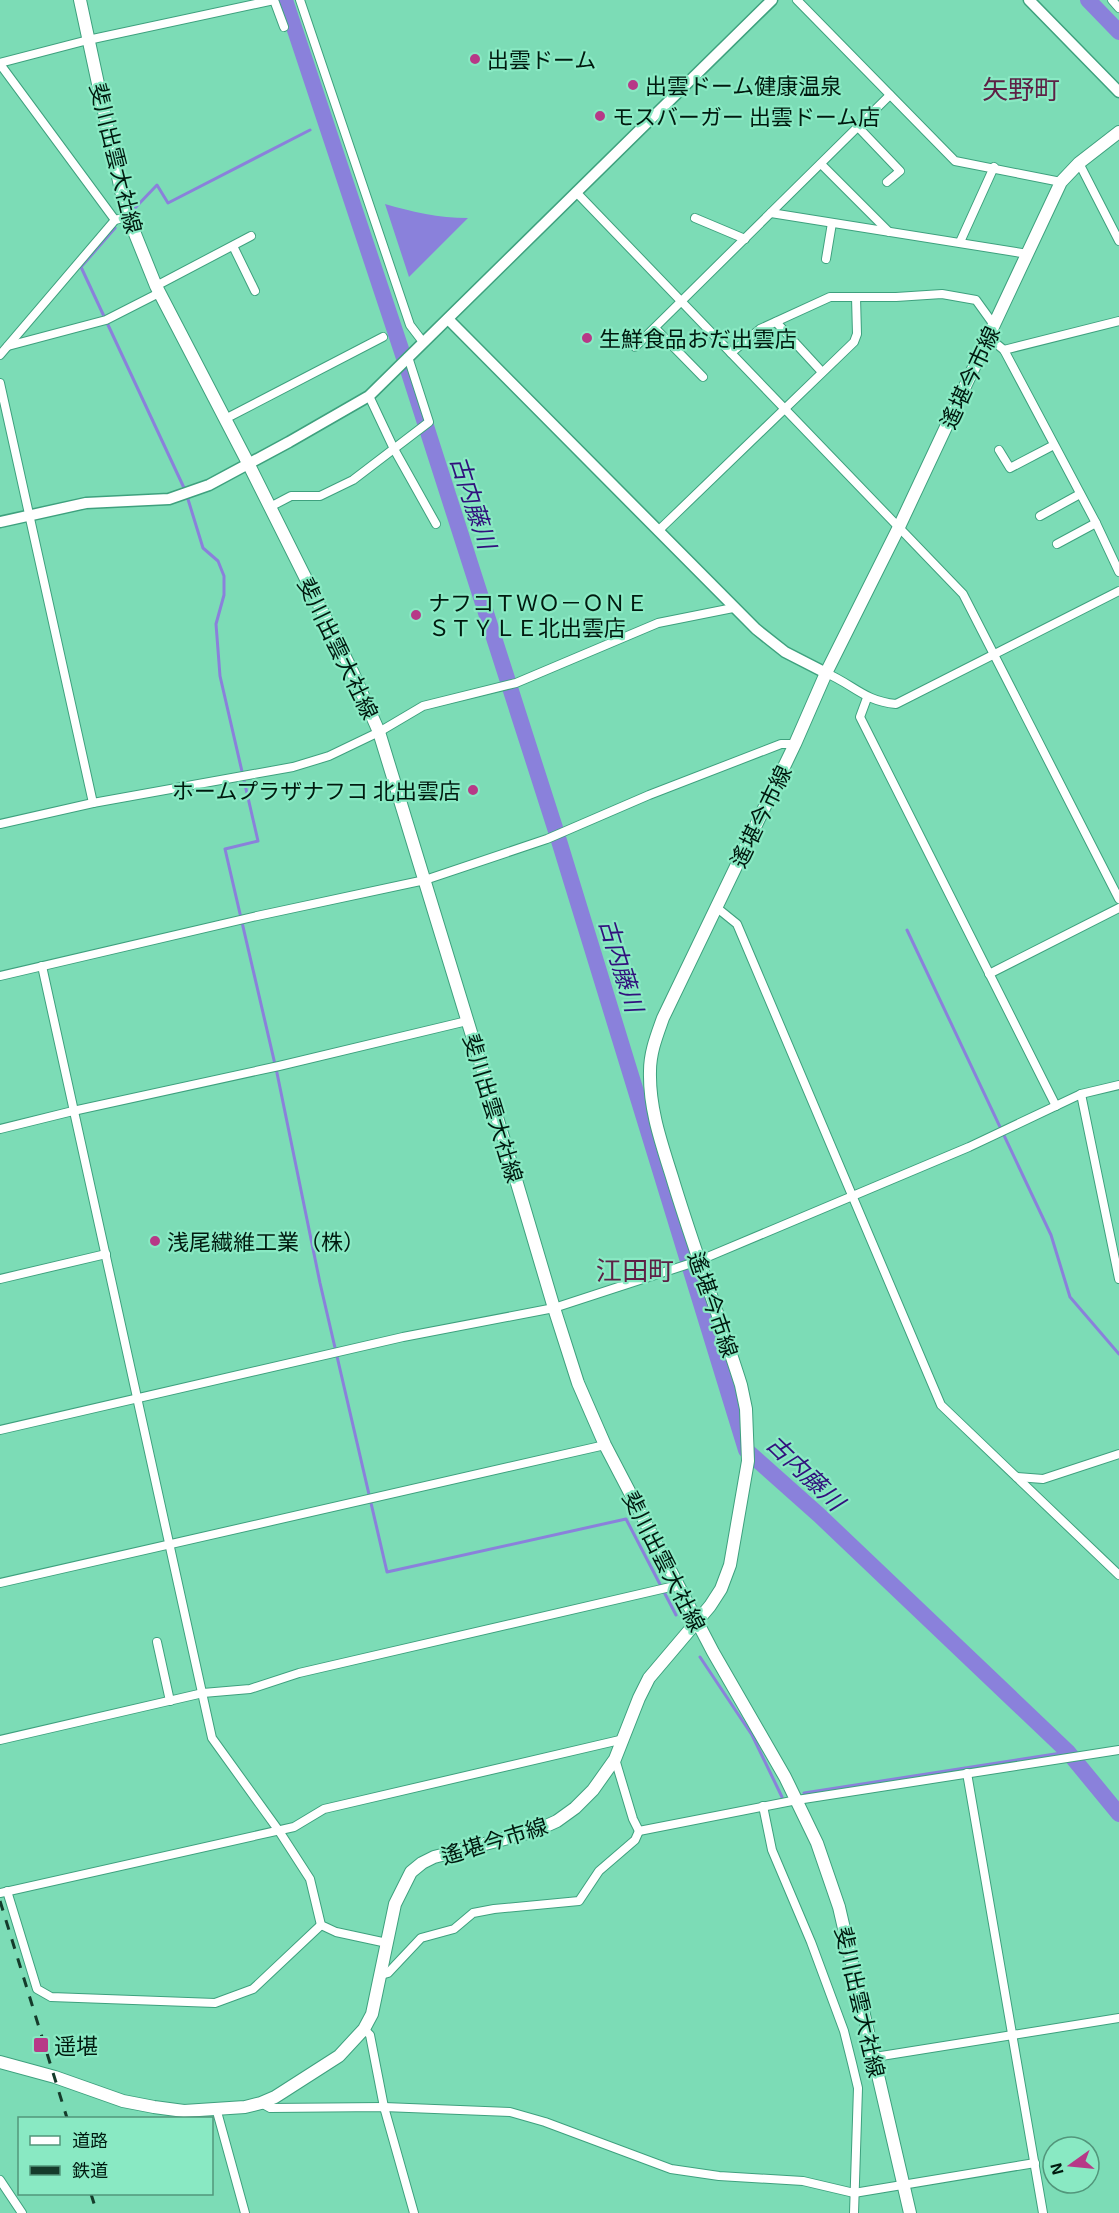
<svg xmlns="http://www.w3.org/2000/svg" width="1119" height="2213" viewBox="0 0 1119 2213" font-family="'Exo 2','Noto Sans JP',sans-serif">
<style>
.water{fill:#8a81db}
.lines{fill:none;stroke-linecap:round;stroke-linejoin:round}
.stream{stroke:#8a81db;stroke-width:3}
.river{stroke:#8a81db;stroke-width:16}
.minor-casing{stroke:#3ea17e;stroke-width:10}
.tertiary-casing{stroke:#3ea17e;stroke-width:13}
.secondary-casing{stroke:#3ea17e;stroke-width:14}
.minor{stroke:#fff;stroke-width:8}
.tertiary{stroke:#fff;stroke-width:10}
.secondary{stroke:#fff;stroke-width:12}
.rail{stroke:#153b2b;stroke-width:3;stroke-dasharray:10 10;stroke-linecap:butt}
.poi-dot{fill:#b73987;stroke:#89e9c3;stroke-width:2}
.labels{text-anchor:middle;dominant-baseline:central;stroke-width:4.5;stroke-linejoin:round;paint-order:stroke}
.poi-label{font-size:22px;fill:#001a0f;stroke:#89e9c3;text-anchor:start}
.street-label{font-size:22px;fill:#001a0f;stroke:#89e9c3}
.water-label{font-size:24px;font-style:italic;fill:#31107c;stroke:#89e9c3}
.quarter-label{font-size:26px;fill:#5d2045;stroke:#89e9c3}
</style>
<rect width="100%" height="100%" fill="#7cdcb6"/>
<!-- water -->
<path class="water" d="M385,204C413,212 438,218 468,218L409,277Z"/>
<g class="lines">
<!-- stream -->
<g class="stream">
<polyline points="134,209 157,185 168,203 310,130"/>
<polyline points="115,228 81,267 185,490"/>
<polyline points="187,496 203,548 218,561 224,576 224,595 216,624 220,676 258,841 225,849 277,1073 320,1283 387,1572 626,1519 676,1615"/>
<polyline points="907,930 1051,1235 1070,1297 1119,1354"/>
<polyline points="700,1657 752,1735 782,1797"/>
<polyline points="804,1793 1068,1752"/>
</g>
<!-- river -->
<g class="river">
<polyline points="285,0 409,373 556,831 746,1450 819,1515 1068,1752 1119,1814"/>
<polyline points="1088,0 1119,32"/>
</g>
<!-- minor casing -->
<g class="minor-casing">
<g id="minor">
<polyline points="300,0 410,325 423,342"/>
<polyline points="797,0 955,161 1061,182"/>
<polyline points="1112,0 1119,8"/>
<polyline points="0,63 88,40 274,0 284,27"/>
<polyline points="0,64 115,220"/>
<polyline points="858,127 900,171 887,182"/>
<polyline points="1079,163 1119,241"/>
<polyline points="821,164 889,232"/>
<polyline points="576,192 963,594 1119,899"/>
<polyline points="771,213 1028,254"/>
<polyline points="695,218 745,239"/>
<polyline points="960,242 994,167"/>
<polyline points="233,246 255,291"/>
<polyline points="826,259 832,223"/>
<polyline points="156,286 251,236"/>
<polyline points="776,322 822,372"/>
<polyline points="655,328 703,377"/>
<polyline points="988,337 1004,350 1096,523 1119,572"/>
<polyline points="8,346 106,320 159,293"/>
<polyline points="635,347 890,95"/>
<polyline points="1004,350 1119,321"/>
<polyline points="731,353 760,329 830,297 896,297 942,294 976,300 994,325"/>
<polyline points="0,355 115,220 119,219"/>
<polyline points="0,383 93,803"/>
<polyline points="369,396 394,449 436,524"/>
<polyline points="225,419 383,337"/>
<polyline points="999,450 1010,468 1054,445"/>
<polyline points="270,507 291,496 320,496 353,480 429,422 408,357"/>
<polyline points="1040,516 1080,494"/>
<polyline points="658,531 854,342 857,334 856,297"/>
<polyline points="1057,544 1096,523"/>
<path d="M826,673C854,685 864,701 896,704L1119,591"/>
<polyline points="867,698 860,717 1056,1106"/>
<polyline points="0,824 93,803 293,767 329,756 379,732 423,706 516,683 658,623 733,608"/>
<polyline points="716,907 737,924 941,1405 1119,1575"/>
<polyline points="42,966 212,1738 279,1831 310,1879 321,1925 336,1932 387,1943"/>
<polyline points="989,974 1119,908"/>
<polyline points="0,976 257,916 425,880 547,839 649,795 781,744 795,744"/>
<polyline points="1081,1094 1119,1279"/>
<polyline points="0,1129 73,1111 279,1066 467,1021"/>
<polyline points="0,1279 106,1254"/>
<polyline points="0,1430 403,1337 554,1308 698,1261 969,1147 1081,1094 1119,1085"/>
<polyline points="1017,1477 1043,1479 1119,1454"/>
<polyline points="0,1583 605,1445"/>
<polyline points="157,1642 170,1701"/>
<polyline points="0,1740 203,1693 250,1689 299,1673 679,1585"/>
<polyline points="615,1759 633,1819 639,1831"/>
<polyline points="967,1773 1043,2213"/>
<polyline points="763,1806 772,1850 811,1942 844,2031 852,2063 858,2088 854,2213"/>
<polyline points="639,1831 797,1800 1119,1750"/>
<polyline points="7,1891 37,1989 51,1997 215,2003 253,1989 321,1925"/>
<polyline points="0,1893 294,1827 324,1809 624,1739"/>
<polyline points="381,1975 388,1973 421,1938 454,1929 473,1913 494,1909 579,1901 599,1871 635,1840 639,1831"/>
<polyline points="364,2029 370,2035 384,2107 414,2213"/>
<polyline points="875,2057 1119,2018"/>
<polyline points="261,2103 270,2108 384,2107 510,2112 545,2122 671,2169 719,2176 803,2181 854,2193 1035,2163"/>
<polyline points="216,2108 245,2213"/>
<polyline points="0,2180 22,2213"/>
</g>
</g>
<!-- tertiary casing -->
<g class="tertiary-casing">
<g id="tertiary">
<polyline points="1029,0 1119,92"/>
<polyline points="448,319 756,629 785,652 826,673"/>
<polyline points="0,522 86,503 169,499 209,485 289,442 369,396 772,0"/>
</g>
</g>
<!-- secondary casing -->
<g class="secondary-casing">
<g id="secondary">
<polyline points="80,0 125,209 156,286 248,463 353,673 379,732 511,1163 554,1308 578,1383 605,1445 713,1652 785,1777 817,1843 839,1907 910,2213"/>
<path d="M0,2062L55,2077L123,2101L154,2107L184,2111L245,2107L261,2103L275,2097L339,2056L364,2029L372,2014L395,1904L411,1872L422,1863L434,1857L535,1831L557,1821L575,1808L593,1790L615,1759L639,1698L649,1678L710,1606L721,1589L730,1565L748,1461L746,1409L741,1385C719,1315 693,1247 672,1177C661,1142 649,1108 650,1071C650,1052 657,1035 663,1018L795,744L826,673L899,527L1061,182L1079,163L1119,132"/>
</g>
</g>
<!-- minor -->
<use href="#minor" class="minor"/>
<!-- tertiary -->
<use href="#tertiary" class="tertiary"/>
<!-- secondary -->
<use href="#secondary" class="secondary"/>
<!-- rail -->
<g class="rail">
<polyline points="0,1901 67,2118"/>
<polyline points="91,2194 97,2213"/>
</g>
</g>
<!-- markers -->
<g class="poi-dot">
<circle cx="475" cy="59" r="6"/>
<circle cx="633" cy="85" r="6"/>
<circle cx="600" cy="116" r="6"/>
<circle cx="587" cy="338" r="6"/>
<circle cx="416" cy="615" r="6"/>
<circle cx="473" cy="790" r="6"/>
<circle cx="155" cy="1241" r="6"/>
<rect x="33" y="2037" width="16" height="16" rx="3"/>
</g>
<g class="labels">
<!-- poi labels -->
<g class="poi-label">
<text x="487" y="59">出雲ドーム</text>
<text x="645" y="85">出雲ドーム健康温泉</text>
<text x="612" y="116">モスバーガー 出雲ドーム店</text>
<text x="599" y="338">生鮮食品おだ出雲店</text>
<text x="428" y="602">ナフコＴＷＯ－ＯＮＥ<tspan x="428" dy="25">ＳＴＹＬＥ北出雲店</tspan></text>
<text x="461" y="790" text-anchor="end">ホームプラザナフコ 北出雲店</text>
<text x="167" y="1241">浅尾繊維工業（株）</text>
<text x="54" y="2045">遥堪</text>
</g>
<!-- street labels -->
<g class="street-label">
<text transform="translate(117 158) rotate(76)">斐川出雲大社線</text>
<text transform="translate(969 377) rotate(-65)">遙堪今市線</text>
<text transform="translate(339 648) rotate(64)">斐川出雲大社線</text>
<text transform="translate(760 816) rotate(-64)">遙堪今市線</text>
<text transform="translate(494 1108) rotate(73)">斐川出雲大社線</text>
<text transform="translate(714 1304) rotate(71)">遙堪今市線</text>
<text transform="translate(665 1561) rotate(63)">斐川出雲大社線</text>
<text transform="translate(494 1840) rotate(-17)">遙堪今市線</text>
<text transform="translate(861 2002) rotate(77)">斐川出雲大社線</text>
</g>
<!-- water labels -->
<g class="water-label">
<text transform="translate(474 502) rotate(72)">古内藤川</text>
<text transform="translate(622 965) rotate(73)">古内藤川</text>
<text transform="translate(806 1472) rotate(44)">古内藤川</text>
</g>
<!-- quarter labels -->
<g class="quarter-label">
<text x="1021" y="88">矢野町</text>
<text x="635" y="1269">江田町</text>
</g>
</g>
<!-- legend -->
<rect x="18" y="2117" width="195" height="78" fill="#89e9c3" stroke="#52967b" stroke-width="1.5"/>
<rect x="30" y="2136" width="30" height="9" fill="#ffffff" stroke="#52967b" stroke-width="1.5"/>
<text x="72" y="2147" font-size="18" fill="#001a0f">道路</text>
<rect x="30" y="2166" width="30" height="9" fill="#153b2b" stroke="#52967b" stroke-width="1.5"/>
<text x="72" y="2177" font-size="18" fill="#001a0f">鉄道</text>
<!-- north arrow -->
<g transform="translate(1071 2165) rotate(255)"><circle r="28" fill="#89e9c3" stroke="#52967b" stroke-width="1.5"/>
<path d="M0-4.5L10 22L0 15L-10 22Z" fill="#b73987"/>
<text y="-9" font-size="16" font-weight="bold" text-anchor="middle" fill="#001a0f">N</text>
</g>
</svg>
